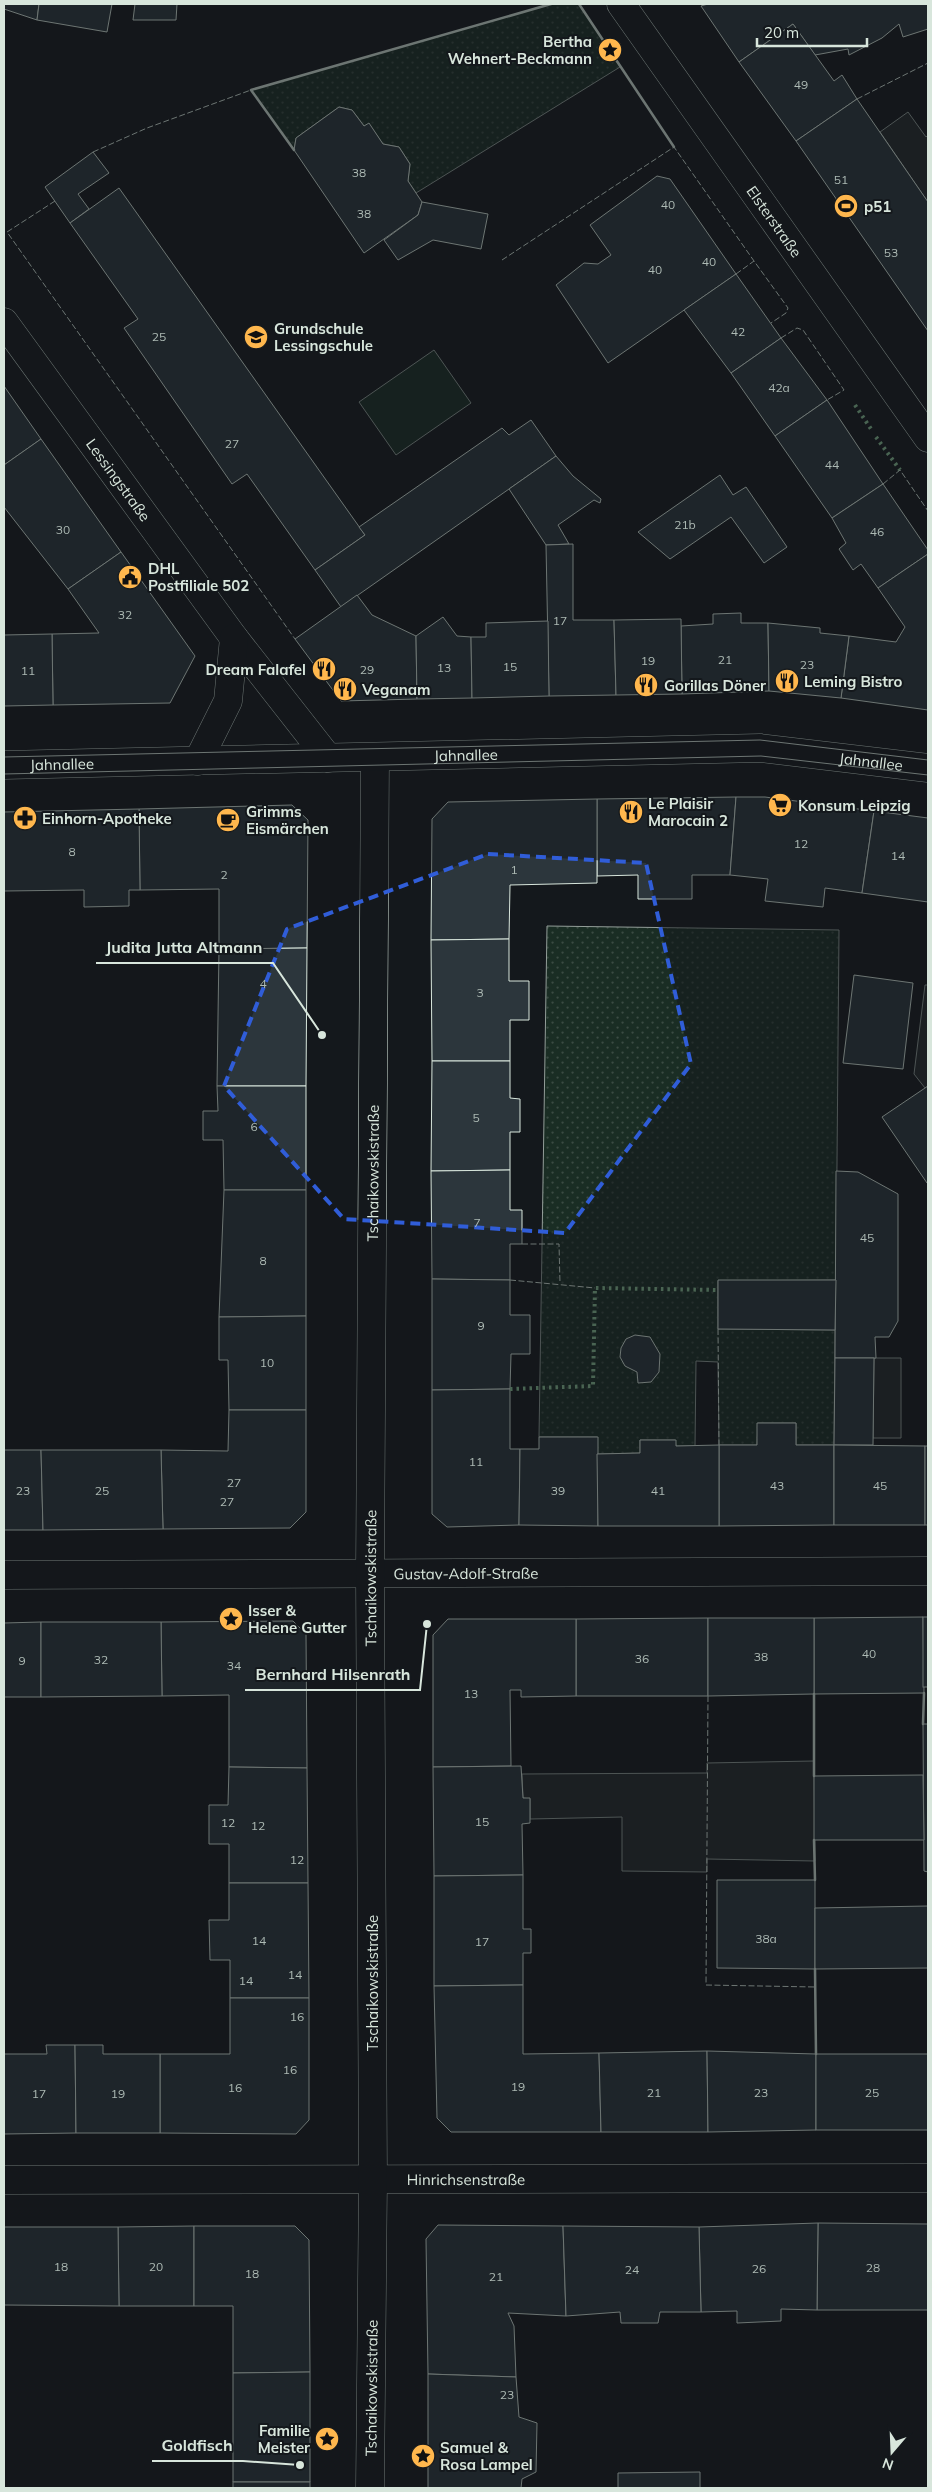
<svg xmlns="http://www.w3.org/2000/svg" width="932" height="2492" viewBox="0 0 932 2492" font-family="Mulish,sans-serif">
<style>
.grass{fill:url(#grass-dots);stroke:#939e99}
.pitch{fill:#1a2d24;stroke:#939e99}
.parking{fill:#24282b;stroke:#939e99}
.building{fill:#2c363c;stroke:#d8e6dc}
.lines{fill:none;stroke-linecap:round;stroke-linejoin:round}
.minor-casing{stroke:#d8e6dc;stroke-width:29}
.primary-casing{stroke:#d8e6dc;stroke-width:29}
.minor{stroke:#14181c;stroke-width:28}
.primary{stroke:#14181c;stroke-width:28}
.tram{stroke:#d8e6dc;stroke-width:1}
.hedge{stroke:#8ac095;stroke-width:4;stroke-dasharray:2.5 4;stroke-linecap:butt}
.fence{stroke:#d8e6dc;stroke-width:1;stroke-dasharray:6 2.5;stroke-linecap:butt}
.wall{stroke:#d8e6dc;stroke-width:2.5}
.marked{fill:none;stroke:#305dd8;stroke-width:4;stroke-dasharray:10 6;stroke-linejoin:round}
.labels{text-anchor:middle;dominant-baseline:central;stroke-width:4;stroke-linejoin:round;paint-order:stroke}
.number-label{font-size:12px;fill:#adbab4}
.poi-label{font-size:15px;font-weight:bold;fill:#d8e6dc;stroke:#14181c;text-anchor:start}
.street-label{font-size:15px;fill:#d8e6dc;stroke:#14181c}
.leader{fill:none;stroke:#d8e6dc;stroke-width:2}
.callout-dot{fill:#d8e6dc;stroke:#14181c;stroke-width:2}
.callout-label{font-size:16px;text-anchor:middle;font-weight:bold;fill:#d8e6dc;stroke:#14181c;stroke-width:4;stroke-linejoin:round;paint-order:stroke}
</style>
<defs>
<pattern id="grass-dots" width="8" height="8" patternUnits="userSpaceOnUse" patternTransform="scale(1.25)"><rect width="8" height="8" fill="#1a2d24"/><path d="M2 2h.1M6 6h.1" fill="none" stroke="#3b4b43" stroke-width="1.8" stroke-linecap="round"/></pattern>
</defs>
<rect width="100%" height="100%" fill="#14181c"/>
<!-- grass -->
<g class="grass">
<polygon points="551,4 579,4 620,67 416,193 408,181 410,164 399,147 383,144 369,124 364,126 352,110 339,107 296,138 294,150 251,90"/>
<polygon points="547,926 839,930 836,1280 718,1281 718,1329 835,1330 834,1445 796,1445 796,1423 758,1423 757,1445 719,1445 718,1362 696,1361 695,1446 676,1446 675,1440 640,1440 640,1453 597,1454 597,1437 539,1437"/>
</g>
<!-- pitch -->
<polygon class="pitch" points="434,350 471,403 396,455 359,402"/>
<!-- parking -->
<g class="parking">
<polygon points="908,112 926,137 928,135 928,202 880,132"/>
<polygon points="925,985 928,985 928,1086 925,1088 914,1074"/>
<polygon points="874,1358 901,1358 901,1438 873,1438"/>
<polygon points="814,1761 815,1861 707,1859 707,1872 622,1871 622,1817 530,1819 530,1799 523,1798 522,1774 707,1773 707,1763"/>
</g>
<!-- building -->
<g class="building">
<polygon points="4,4 39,4 37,20 4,9"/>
<polygon points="39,4 112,4 107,32 37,20"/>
<polygon points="135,4 177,4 176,20 133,20"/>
<polygon points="708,4 928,4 928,29 903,37 899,24 882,38 849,55 848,49 815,55 793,24 739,62 701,6"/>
<polygon points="793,24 834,81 842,75 857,99 796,141 739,62"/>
<polygon points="857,99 928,202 928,331 796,141"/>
<polygon points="339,107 352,110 364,126 369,123 383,144 399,147 410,164 408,181 422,202 418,215 364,253 294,150 296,138"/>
<polygon points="93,152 109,173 78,194 89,209 70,223 45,187"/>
<polygon points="657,176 670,179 736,274 608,363 556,285 584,263 598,264 611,255 590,225"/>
<polygon points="119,188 365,535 315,570 247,474 232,484 124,328 138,319 70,223"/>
<polygon points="422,202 488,214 481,249 433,240 398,260 384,240 418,215"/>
<polygon points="736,274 781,338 731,373 684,310"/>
<polygon points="781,338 827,400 775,436 731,373"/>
<polygon points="4,386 41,439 4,465"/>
<polygon points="827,400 883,484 832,518 775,436"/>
<polygon points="531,420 556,456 341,607 315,570 365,535 359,527 502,428 509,435"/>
<polygon points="41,439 121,552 68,589 4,507 4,465"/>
<polygon points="556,456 573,476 601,499 600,503 594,500 558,525 569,544 546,545 509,489"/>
<polygon points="720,475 733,495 746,487 787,547 764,563 731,517 670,559 638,532"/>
<polygon points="883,484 928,550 928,554 878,588 861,564 853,570 839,549 846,543 832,518"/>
<polygon points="573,544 573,620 614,620 616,695 549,696 546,545"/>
<polygon points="121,552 195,656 170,703 53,705 52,634 99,633 68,589"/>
<polygon points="928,554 928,710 841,698 849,636 896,642 905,627 878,588"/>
<polygon points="357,595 372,615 416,636 417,699 341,701 295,639"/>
<polygon points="741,613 741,623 768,623 769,691 682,694 681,626 713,624 713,614"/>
<polygon points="443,617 457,636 471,637 472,698 417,699 416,636"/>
<polygon points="681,619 682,694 616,695 614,620"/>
<polygon points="548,621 549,696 472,698 471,637 486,637 486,623"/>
<polygon points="768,623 820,628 820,633 849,636 841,698 769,691"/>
<polygon points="52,634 53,705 4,706 4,635"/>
<polygon points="736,797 730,875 692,875 692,899 638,899 638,875 597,876 597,799"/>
<polygon points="736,797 765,797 874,811 862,893 825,888 823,907 765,901 768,879 730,875"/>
<polygon points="597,799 597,883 510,885 509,939 431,940 432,819 448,802"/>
<polygon points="292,805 308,820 307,948 219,949 219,889 140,890 139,809"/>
<polygon points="139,809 140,890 129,890 129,906 84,907 84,890 4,891 4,812"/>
<polygon points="874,811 928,818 928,902 862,893"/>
<polygon points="509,939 509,981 529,981 529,1020 510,1020 510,1061 432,1061 431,940"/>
<polygon points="307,948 306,1086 217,1086 219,949"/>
<polygon points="854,975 913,983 903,1069 843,1063"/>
<polygon points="432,1061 510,1061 510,1098 520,1099 520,1132 510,1132 510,1170 431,1171"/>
<polygon points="217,1086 306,1086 306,1190 224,1190 223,1140 203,1140 203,1111 218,1111"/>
<polygon points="928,1086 928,1182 927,1183 882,1117"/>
<polygon points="510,1170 510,1210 522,1210 522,1244 510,1244 510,1280 432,1279 431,1171"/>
<polygon points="836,1171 858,1172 898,1194 898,1321 889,1337 875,1337 876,1358 835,1358"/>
<polygon points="224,1190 306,1190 306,1316 219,1317"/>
<polygon points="432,1279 510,1280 510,1315 530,1315 530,1354 511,1354 510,1389 432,1390"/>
<polygon points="718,1280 836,1280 835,1330 718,1329"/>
<polygon points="306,1316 306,1410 229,1410 228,1360 219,1360 219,1317"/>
<polygon points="635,1335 650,1337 660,1354 659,1372 651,1382 638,1383 637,1372 625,1366 620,1357 621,1348 626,1339"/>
<polygon points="835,1358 874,1358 873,1445 834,1445"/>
<polygon points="510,1389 510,1449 520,1449 519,1525 447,1527 432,1514 432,1390"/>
<polygon points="229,1410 306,1410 306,1512 290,1528 163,1529 161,1450 228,1451"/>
<polygon points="757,1423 796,1423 796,1445 834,1445 834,1525 719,1526 719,1445 757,1445"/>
<polygon points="539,1437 598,1437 598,1526 519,1525 520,1449 539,1449"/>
<polygon points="640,1440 676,1440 676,1446 719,1445 719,1526 598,1526 597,1454 640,1453"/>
<polygon points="834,1445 925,1446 925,1525 834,1525"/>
<rect x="925" y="1446" width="3" height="79"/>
<polygon points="4,1450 41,1450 43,1530 4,1530"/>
<polygon points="41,1450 161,1450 163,1529 43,1530"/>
<polygon points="923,1617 924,1693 814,1694 814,1618"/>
<rect x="923" y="1617" width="5" height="70"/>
<polygon points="708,1618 708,1696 576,1696 576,1619"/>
<polygon points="708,1618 814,1618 814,1694 708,1696"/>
<polygon points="448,1619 576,1619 576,1696 521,1697 521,1690 510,1690 511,1766 433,1767 433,1635"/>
<polygon points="293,1621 306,1634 307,1768 229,1767 229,1695 162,1696 161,1622"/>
<polygon points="41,1622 41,1697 4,1697 4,1623"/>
<polygon points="41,1622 161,1622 162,1696 41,1697"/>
<polygon points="923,1724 928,1724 928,1872 924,1871"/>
<polygon points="521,1766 523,1798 530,1798 530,1823 522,1824 523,1875 434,1876 433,1767"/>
<polygon points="229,1767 307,1768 308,1883 229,1883 229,1844 209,1844 209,1805 228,1805"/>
<polygon points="923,1775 924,1840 814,1840 814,1776"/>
<polygon points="523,1875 523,1929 531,1929 531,1953 523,1953 523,1985 434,1986 434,1876"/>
<polygon points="717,1880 815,1880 815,1969 717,1968"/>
<polygon points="229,1883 308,1883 309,1998 230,1998 230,1960 210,1960 209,1920 229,1920"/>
<polygon points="928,1906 928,1968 815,1969 815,1908"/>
<polygon points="523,1985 523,2054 599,2053 601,2132 451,2132 437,2118 434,1986"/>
<polygon points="230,1998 309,1998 309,2120 296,2134 160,2133 160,2054 230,2054"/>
<polygon points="46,2045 75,2045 76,2133 4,2134 4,2054 47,2054"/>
<polygon points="75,2045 103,2045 103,2054 160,2054 160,2133 76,2133"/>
<polygon points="707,2051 708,2132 601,2132 599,2053"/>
<polygon points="707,2051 816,2054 816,2130 708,2132"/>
<rect x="816" y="2054" width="112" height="76"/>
<polygon points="818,2223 928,2224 928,2310 817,2310"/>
<polygon points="818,2223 817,2310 781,2309 781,2321 737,2323 737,2311 701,2312 699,2227"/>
<polygon points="438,2225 563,2226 566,2316 508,2313 514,2326 516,2377 428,2374 426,2239"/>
<polygon points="194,2226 194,2306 119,2306 118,2227"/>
<polygon points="194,2226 295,2226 309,2240 310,2372 233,2373 233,2306 194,2306"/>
<polygon points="563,2226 699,2227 701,2312 660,2312 658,2323 621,2323 620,2312 566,2316"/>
<polygon points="4,2227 118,2227 119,2306 4,2305"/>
<polygon points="310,2372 310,2482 233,2482 233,2373"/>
<polygon points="428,2374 516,2377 519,2417 537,2423 536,2472 522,2479 521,2488 428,2488"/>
<polygon points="700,2472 700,2488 618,2488 618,2473"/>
<rect x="233" y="2482" width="77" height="6"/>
</g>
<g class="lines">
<!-- minor casing -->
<g class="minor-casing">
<g id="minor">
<path id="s1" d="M621,4L928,438"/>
<path id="s2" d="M4,322L234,638L328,758"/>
<polyline points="198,761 228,701 234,638"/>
<path id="s3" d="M4,1575L928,1571"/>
<path id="s4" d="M4,2180L928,2178"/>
<path id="s5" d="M370,2488L373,2180L370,1574L375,757"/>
</g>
</g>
<!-- primary casing -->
<g class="primary-casing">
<g id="primary">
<path id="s6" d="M4,765L760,748L928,768"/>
</g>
</g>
<!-- minor -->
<use href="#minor" class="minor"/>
<!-- primary -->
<use href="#primary" class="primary"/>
<!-- tram -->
<g class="tram">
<polyline points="4,757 760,740 928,760"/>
<polyline points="4,774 761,756 928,775"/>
</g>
<!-- hedge -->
<g class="hedge">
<polyline points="855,405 871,429"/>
<polyline points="876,437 900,470"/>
<polyline points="510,1389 593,1386 595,1288 718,1290"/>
</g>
<!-- fence -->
<g class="fence">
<polyline points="857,99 928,63"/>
<polyline points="93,152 147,128 251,90 294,150"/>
<polyline points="55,201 7,232 295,639"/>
<polyline points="502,260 674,147 754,261"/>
<polyline points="736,274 754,261 788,308 786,313 771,323"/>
<polyline points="781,338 797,328 803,330 844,390 827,400"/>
<polyline points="883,484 900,470 928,511"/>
<polyline points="522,1244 559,1244 560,1283"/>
<polyline points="510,1280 595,1288"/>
<polyline points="718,1329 719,1445"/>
<polyline points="708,1696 706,1985 815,1987"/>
</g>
<!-- wall -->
<g class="wall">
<polyline points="579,4 674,147"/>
<polyline points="294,150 251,90 551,4"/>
<polyline points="923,1724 924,1693"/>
<polyline points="814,1776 814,1694"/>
<polyline points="814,1840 815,1880"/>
<polyline points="815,1969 816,2054"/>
</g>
</g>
<!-- marked area -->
<path d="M0 0H932V2492H0ZM488,854L646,863L691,1064L565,1233L344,1219L224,1086L287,929Z" fill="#14181c" fill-opacity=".55" fill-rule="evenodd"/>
<path class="marked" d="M488,854L646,863L691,1064L565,1233L344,1219L224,1086L287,929Z"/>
<!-- icons -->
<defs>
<g id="sight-disc" transform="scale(1.25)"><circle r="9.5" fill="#ffb74d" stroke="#14181c"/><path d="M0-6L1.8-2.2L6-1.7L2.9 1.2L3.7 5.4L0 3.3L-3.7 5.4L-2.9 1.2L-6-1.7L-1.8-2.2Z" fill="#111"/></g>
<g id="stadium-disc" transform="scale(1.25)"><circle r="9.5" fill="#ffb74d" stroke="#14181c"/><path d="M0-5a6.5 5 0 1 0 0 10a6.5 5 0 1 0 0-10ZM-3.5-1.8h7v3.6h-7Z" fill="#111"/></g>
<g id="school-disc" transform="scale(1.25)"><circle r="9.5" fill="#ffb74d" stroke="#14181c"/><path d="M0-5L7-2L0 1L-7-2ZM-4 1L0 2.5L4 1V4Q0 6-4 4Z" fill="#111"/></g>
<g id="civic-disc" transform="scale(1.25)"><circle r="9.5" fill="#ffb74d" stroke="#14181c"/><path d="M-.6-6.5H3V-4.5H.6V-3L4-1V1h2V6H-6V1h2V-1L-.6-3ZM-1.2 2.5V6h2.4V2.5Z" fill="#111"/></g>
<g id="restaurant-disc" transform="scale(1.25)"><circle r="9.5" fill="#ffb74d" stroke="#14181c"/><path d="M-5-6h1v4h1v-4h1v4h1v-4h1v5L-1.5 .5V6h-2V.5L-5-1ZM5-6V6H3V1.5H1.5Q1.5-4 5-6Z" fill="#111"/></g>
<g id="supermarket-disc" transform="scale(1.25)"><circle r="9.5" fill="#ffb74d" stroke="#14181c"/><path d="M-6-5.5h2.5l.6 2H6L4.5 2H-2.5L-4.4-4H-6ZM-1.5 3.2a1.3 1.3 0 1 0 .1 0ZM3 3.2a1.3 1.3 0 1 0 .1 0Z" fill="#111"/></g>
<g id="pharmacy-disc" transform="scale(1.25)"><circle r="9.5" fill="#ffb74d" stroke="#14181c"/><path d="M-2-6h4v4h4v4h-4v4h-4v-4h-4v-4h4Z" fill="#111"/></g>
<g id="cafe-disc" transform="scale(1.25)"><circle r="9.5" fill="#ffb74d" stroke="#14181c"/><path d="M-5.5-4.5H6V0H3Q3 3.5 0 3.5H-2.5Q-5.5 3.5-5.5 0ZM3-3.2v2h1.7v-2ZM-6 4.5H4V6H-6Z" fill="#111"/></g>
</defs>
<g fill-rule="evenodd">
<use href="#sight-disc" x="610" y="50"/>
<use href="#stadium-disc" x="846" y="206"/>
<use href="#school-disc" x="256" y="337"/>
<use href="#civic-disc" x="130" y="577"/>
<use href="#restaurant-disc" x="324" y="669"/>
<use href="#restaurant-disc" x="787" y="681"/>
<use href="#restaurant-disc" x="646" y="685"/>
<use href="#restaurant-disc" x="345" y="689"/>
<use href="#supermarket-disc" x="780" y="805"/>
<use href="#restaurant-disc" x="631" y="812"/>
<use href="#pharmacy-disc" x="25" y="818"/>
<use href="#cafe-disc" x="228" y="820"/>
<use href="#sight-disc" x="231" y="1619"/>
<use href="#sight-disc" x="327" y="2439"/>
<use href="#sight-disc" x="423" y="2456"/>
</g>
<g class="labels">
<!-- number labels -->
<g class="number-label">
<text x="801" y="84">49</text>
<text x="359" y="172">38</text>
<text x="841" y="179">51</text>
<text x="668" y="204">40</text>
<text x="364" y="213">38</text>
<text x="891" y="252">53</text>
<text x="709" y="261">40</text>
<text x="655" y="269">40</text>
<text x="738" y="331">42</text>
<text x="159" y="336">25</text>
<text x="779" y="387">42a</text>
<text x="232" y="443">27</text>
<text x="832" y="464">44</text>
<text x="685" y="524">21b</text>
<text x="63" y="529">30</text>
<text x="877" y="531">46</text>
<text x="125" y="614">32</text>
<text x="560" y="620">17</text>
<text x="725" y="659">21</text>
<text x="648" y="660">19</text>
<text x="807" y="664">23</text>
<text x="510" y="666">15</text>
<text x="444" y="667">13</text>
<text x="367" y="669">29</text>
<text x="28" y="670">11</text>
<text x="801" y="843">12</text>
<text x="72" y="851">8</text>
<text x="898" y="855">14</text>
<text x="514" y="869">1</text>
<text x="224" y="874">2</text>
<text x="263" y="983">4</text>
<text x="480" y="992">3</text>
<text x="476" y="1117">5</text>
<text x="254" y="1126">6</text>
<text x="477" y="1222">7</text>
<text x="867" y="1237">45</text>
<text x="263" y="1260">8</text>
<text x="481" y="1325">9</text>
<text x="267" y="1362">10</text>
<text x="476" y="1461">11</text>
<text x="234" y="1482">27</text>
<text x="777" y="1485">43</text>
<text x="880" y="1485">45</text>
<text x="23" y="1490">23</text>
<text x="102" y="1490">25</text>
<text x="558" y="1490">39</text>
<text x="658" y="1490">41</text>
<text x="227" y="1501">27</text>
<text x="869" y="1653">40</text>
<text x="761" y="1656">38</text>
<text x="642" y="1658">36</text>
<text x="101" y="1659">32</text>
<text x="22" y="1660">9</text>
<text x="234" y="1665">34</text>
<text x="471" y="1693">13</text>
<text x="482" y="1821">15</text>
<text x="228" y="1822">12</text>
<text x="258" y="1825">12</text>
<text x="297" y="1859">12</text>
<text x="766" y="1938">38a</text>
<text x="259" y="1940">14</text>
<text x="482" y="1941">17</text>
<text x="295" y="1974">14</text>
<text x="246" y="1980">14</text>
<text x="297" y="2016">16</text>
<text x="290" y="2069">16</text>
<text x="518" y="2086">19</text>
<text x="235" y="2087">16</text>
<text x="654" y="2092">21</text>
<text x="761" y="2092">23</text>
<text x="872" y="2092">25</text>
<text x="39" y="2093">17</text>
<text x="118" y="2093">19</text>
<text x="61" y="2266">18</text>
<text x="156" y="2266">20</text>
<text x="873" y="2267">28</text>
<text x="759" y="2268">26</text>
<text x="632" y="2269">24</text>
<text x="252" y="2273">18</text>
<text x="496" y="2276">21</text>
<text x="507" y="2394">23</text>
</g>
<!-- poi labels -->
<g class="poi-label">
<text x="592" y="41" text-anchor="end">Bertha<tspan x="592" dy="17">Wehnert-Beckmann</tspan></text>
<text x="864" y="206">p51</text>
<text x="274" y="328">Grundschule<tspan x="274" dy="17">Lessingschule</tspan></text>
<text x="148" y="568">DHL<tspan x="148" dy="17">Postfiliale 502</tspan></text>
<text x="306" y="669" text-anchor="end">Dream Falafel</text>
<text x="804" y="681">Leming Bistro</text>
<text x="664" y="685">Gorillas Döner</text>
<text x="362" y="689">Veganam</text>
<text x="648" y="803">Le Plaisir<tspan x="648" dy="17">Marocain 2</tspan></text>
<text x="798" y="805">Konsum Leipzig</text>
<text x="246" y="811">Grimms<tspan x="246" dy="17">Eismärchen</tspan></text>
<text x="42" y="818">Einhorn-Apotheke</text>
<text x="248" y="1610">Isser &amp;<tspan x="248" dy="17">Helene Gutter</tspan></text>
<text x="310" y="2430" text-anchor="end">Familie<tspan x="310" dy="17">Meister</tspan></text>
<text x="440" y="2447">Samuel &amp;<tspan x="440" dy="17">Rosa Lampel</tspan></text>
</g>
<!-- street labels -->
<g class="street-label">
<text stroke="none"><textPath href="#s1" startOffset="266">Elsterstraße</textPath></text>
<text stroke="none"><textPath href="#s2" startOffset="195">Lessingstraße</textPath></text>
<text stroke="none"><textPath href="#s6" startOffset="462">Jahnallee</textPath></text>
<text stroke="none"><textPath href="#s6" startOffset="868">Jahnallee</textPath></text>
<text stroke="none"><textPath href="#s6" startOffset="58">Jahnallee</textPath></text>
<text stroke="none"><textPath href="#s5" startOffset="1315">Tschaikowskistraße</textPath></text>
<text stroke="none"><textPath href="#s3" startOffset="462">Gustav-Adolf-Straße</textPath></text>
<text stroke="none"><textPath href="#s5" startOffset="910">Tschaikowskistraße</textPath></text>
<text transform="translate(372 1983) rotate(-90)">Tschaikowskistraße</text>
<text stroke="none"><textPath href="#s4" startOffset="462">Hinrichsenstraße</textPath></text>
<text stroke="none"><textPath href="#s5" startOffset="100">Tschaikowskistraße</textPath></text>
</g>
</g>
<!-- callouts -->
<path class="leader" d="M322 1035L273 963H96M427 1624L420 1690H245M300 2465L243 2461H152"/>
<g class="callout-dot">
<circle cx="322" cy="1035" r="5"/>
<circle cx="427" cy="1624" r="5"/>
<circle cx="300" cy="2465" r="5"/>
</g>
<g class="callout-label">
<text x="184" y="953">Judita Jutta Altmann</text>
<text x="333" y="1680">Bernhard Hilsenrath</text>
<text x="197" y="2451">Goldfisch</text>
</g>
<!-- border -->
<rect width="932" height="2492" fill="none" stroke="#d8e6dc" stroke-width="10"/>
<!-- north arrow -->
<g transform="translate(892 2452) rotate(199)" stroke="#14181c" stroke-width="4" paint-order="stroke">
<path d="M0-4L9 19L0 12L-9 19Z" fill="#d8e6dc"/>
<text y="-8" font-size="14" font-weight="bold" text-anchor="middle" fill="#d8e6dc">N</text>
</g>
<!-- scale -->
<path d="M757 38v8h110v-8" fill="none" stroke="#d8e6dc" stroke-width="2.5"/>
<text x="764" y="38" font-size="15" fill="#d8e6dc" stroke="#14181c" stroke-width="4" paint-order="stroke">20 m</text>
</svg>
